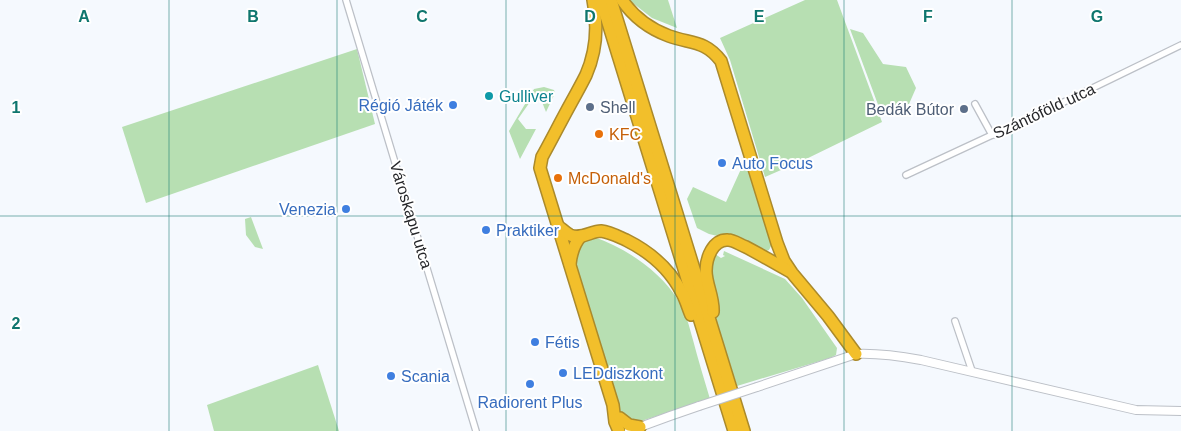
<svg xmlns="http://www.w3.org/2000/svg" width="1181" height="431" viewBox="0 0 1181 431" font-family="Arial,sans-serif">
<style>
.green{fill:#b7dfb2}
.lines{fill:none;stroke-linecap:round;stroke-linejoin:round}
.minor-casing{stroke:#bcc0c7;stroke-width:8}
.tertiary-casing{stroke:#bcc0c7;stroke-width:10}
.motorway-casing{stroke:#ab8a2b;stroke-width:14}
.minor{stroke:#fff;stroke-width:5.5}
.tertiary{stroke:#fff;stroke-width:8}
.motorway{stroke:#f2bf2b;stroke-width:11}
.tertiary-bridge-casing{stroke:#bcc0c7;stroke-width:10;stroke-linecap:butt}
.tertiary-bridge{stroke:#fff;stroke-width:8}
.grid{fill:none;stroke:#0f766e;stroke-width:1;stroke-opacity:0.55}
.culture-dot{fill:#0f9aa8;stroke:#fff;stroke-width:2}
.shop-dot{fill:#3f7fe0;stroke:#fff;stroke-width:2}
.service-dot{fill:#5c6f8a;stroke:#fff;stroke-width:2}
.food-dot{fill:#e8710a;stroke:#fff;stroke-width:2}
.labels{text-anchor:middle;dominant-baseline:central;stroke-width:4;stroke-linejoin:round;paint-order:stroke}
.culture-label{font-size:16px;fill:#0d838f;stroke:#fff;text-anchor:start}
.shop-label{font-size:16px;fill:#366cbe;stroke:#fff;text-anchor:start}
.service-label{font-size:16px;fill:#4e5e75;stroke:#fff;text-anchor:start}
.street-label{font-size:16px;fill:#26272a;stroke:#fff}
.food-label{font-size:16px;fill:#c56008;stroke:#fff;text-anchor:start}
.grid-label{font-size:16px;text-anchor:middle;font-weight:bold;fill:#0f766e;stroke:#fff;stroke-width:4;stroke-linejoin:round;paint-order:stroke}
</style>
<rect width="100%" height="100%" fill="#f5f9fe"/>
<!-- green -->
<g class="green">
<polygon points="629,0 668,0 677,28 652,18"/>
<polygon points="805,0 837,0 882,122 804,160 765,177 730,60 720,38"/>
<polygon points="850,29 863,33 883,64 906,67 916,88 909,104 887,111 880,110"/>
<polygon points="357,49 375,124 146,203 122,127"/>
<polygon points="544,87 554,90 555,93 546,112 542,102 532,99 518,119 526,129 536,129 520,159 509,131 534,89"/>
<polygon points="746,158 772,244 769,250 761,253 722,237 709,234 697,228 687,199 693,187 726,202"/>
<polygon points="251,217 263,249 255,247 246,235 245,219"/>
<path d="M594,237C626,248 660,271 678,300C686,312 689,326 693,340C698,359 704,379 710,399L638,422L624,418L619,411L578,285L574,256L582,244Z"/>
<path d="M724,251L785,279L802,298L837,348L836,355L830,358L737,386L716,320C717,298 706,276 715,254L721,258L725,256L723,255Z"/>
<polygon points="318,365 339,431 214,431 207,405"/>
</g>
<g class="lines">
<!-- minor casing -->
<g class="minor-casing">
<g id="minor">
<polyline points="346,0 476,431"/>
<polyline points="975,104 992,135"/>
<polyline points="906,175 992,135 998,134 1181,45"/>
<polyline points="955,321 972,371"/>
</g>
</g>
<!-- tertiary casing -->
<g class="tertiary-casing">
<g id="tertiary">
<path d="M757,387L856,354C878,353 899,356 921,360L1136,410L1181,411"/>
<polyline points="629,431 670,416 699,406"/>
</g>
</g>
<!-- motorway casing -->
<g class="motorway-casing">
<g id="motorway">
<path d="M593,0C598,25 596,52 586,75C581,85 576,94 571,103C561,121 552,139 542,157L540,168L613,405L615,422L619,431"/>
<polyline points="601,0 734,431"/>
<polyline points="611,0 744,431"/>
<path d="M622,0C633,16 650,29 669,36C691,44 705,40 721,61L777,243L784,261L792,273L828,316L856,354"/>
<path d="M558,226C562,229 566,233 570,235C581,240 591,231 601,231C610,232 619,237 626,240C650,252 670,269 682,293C686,300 688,308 691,315"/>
<path d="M570,264C571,254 574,244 581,236"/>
<path d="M713,312C714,298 706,284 706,271C706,258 713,239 728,240C734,240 740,245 746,247C761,255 775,263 789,271"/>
<polyline points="620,418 629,425 640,427"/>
</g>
</g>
<!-- minor -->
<use href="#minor" class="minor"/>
<!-- tertiary -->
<use href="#tertiary" class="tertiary"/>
<!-- motorway -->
<use href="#motorway" class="motorway"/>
<!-- tertiary-bridge casing -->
<g class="tertiary-bridge-casing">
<polyline id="tertiary-bridge" points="699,406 757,387"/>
</g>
<!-- tertiary-bridge -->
<use href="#tertiary-bridge" class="tertiary-bridge"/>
</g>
<!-- grid -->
<path class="grid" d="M169,0V431M337,0V431M506,0V431M675,0V431M844,0V431M1012,0V431M0,216H1181"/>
<!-- markers -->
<circle class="culture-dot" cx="489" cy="96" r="5"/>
<g class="shop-dot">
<circle cx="453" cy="105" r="5"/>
<circle cx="722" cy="163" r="5"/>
<circle cx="346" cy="209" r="5"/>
<circle cx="486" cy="230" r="5"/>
<circle cx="535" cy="342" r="5"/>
<circle cx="563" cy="373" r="5"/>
<circle cx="391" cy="376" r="5"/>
<circle cx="530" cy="384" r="5"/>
</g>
<g class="service-dot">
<circle cx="590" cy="107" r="5"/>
<circle cx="964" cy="109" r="5"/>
</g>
<g class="food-dot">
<circle cx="599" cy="134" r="5"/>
<circle cx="558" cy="178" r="5"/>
</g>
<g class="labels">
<!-- culture labels -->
<g class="culture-label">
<text x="499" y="96">Gulliver</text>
</g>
<!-- shop labels -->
<g class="shop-label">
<text x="443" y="105" text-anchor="end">Régió Játék</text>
<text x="732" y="163">Auto Focus</text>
<text x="336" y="209" text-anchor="end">Venezia</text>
<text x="496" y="230">Praktiker</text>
<text x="545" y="342">Fétis</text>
<text x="573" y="373">LEDdiszkont</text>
<text x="401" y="376">Scania</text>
<text x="530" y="402" text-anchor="middle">Radiorent Plus</text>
</g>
<!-- service labels -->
<g class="service-label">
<text x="600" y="107">Shell</text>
<text x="954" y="109" text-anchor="end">Bedák Bútor</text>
</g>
<!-- street labels -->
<g class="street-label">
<text transform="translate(1044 111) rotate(-25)">Szántóföld utca</text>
<text transform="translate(411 215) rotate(73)">Városkapu utca</text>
</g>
<!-- food labels -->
<g class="food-label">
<text x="609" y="134">KFC</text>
<text x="568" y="178">McDonald's</text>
</g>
</g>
<g class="grid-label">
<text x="84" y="22">A</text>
<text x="253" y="22">B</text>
<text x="422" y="22">C</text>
<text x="590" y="22">D</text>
<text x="759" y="22">E</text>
<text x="928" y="22">F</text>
<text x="1097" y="22">G</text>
<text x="16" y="113">1</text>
<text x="16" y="329">2</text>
</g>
</svg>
